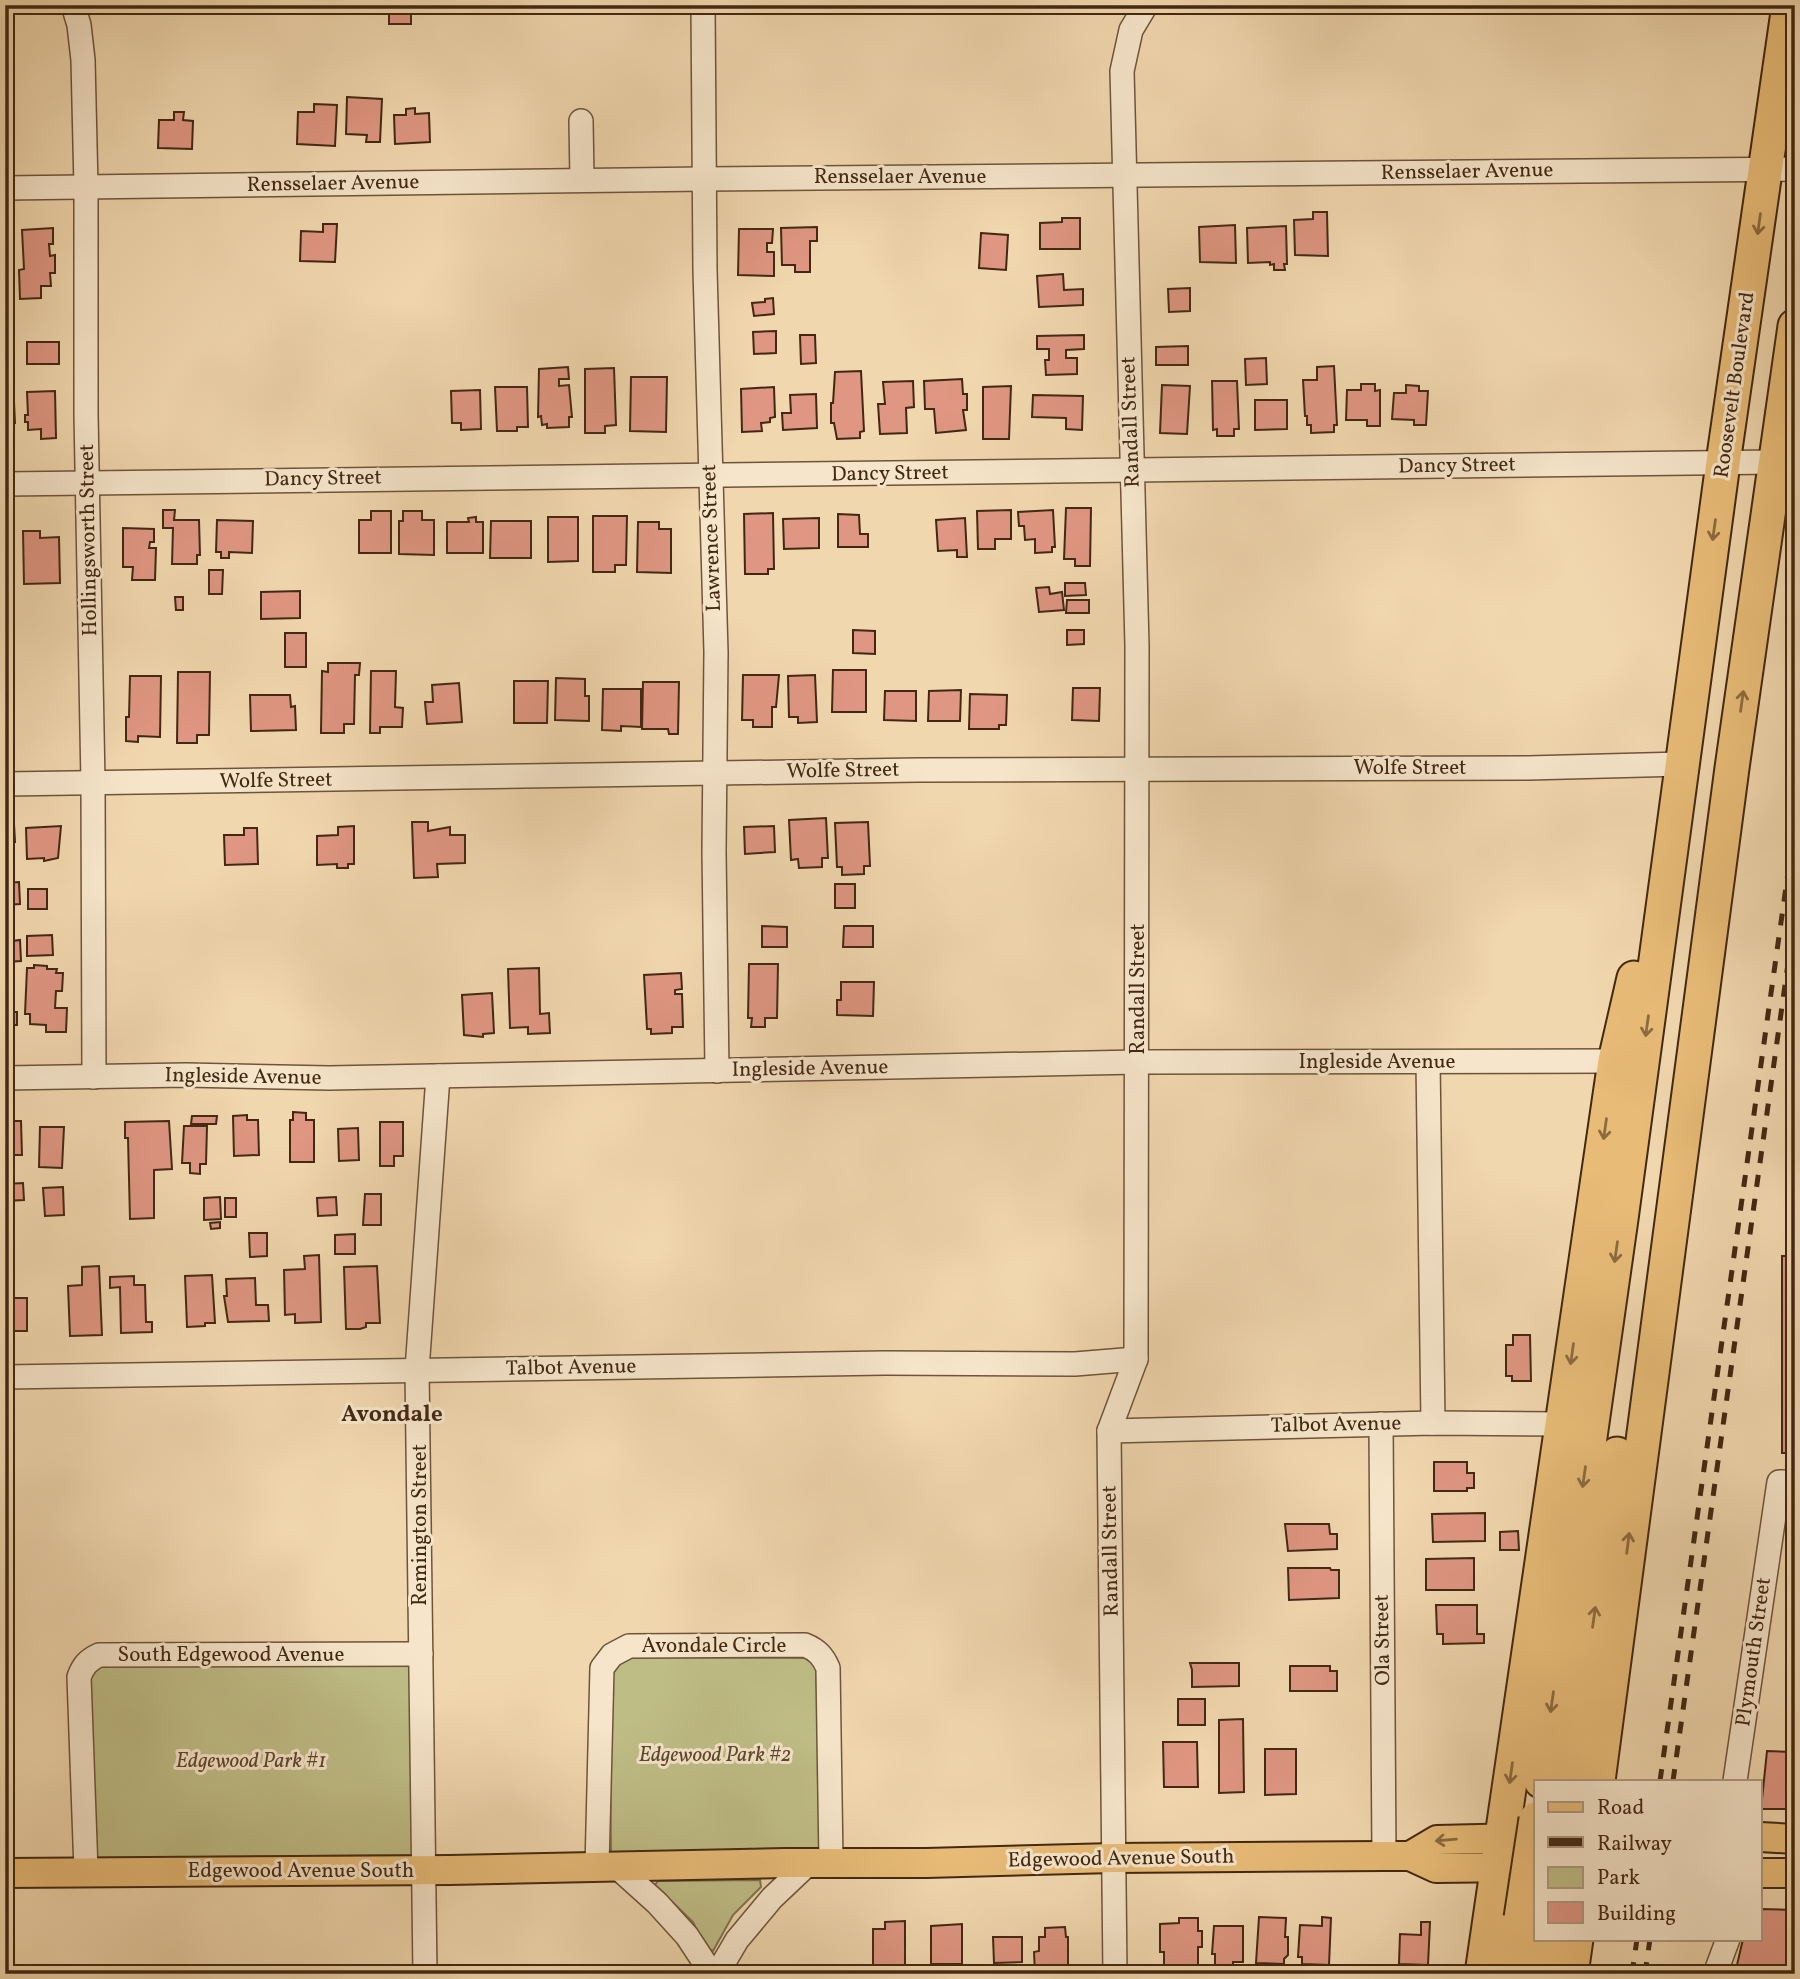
<svg xmlns="http://www.w3.org/2000/svg" width="1800" height="1979" viewBox="0 0 1800 1979" font-family="Vollkorn,serif">
<style>
.green{fill:#bfbd86;stroke:#80724c;stroke-width:2}
.building{fill:#df9682;stroke:#422813;stroke-width:2}
.lines{fill:none;stroke-linecap:round;stroke-linejoin:round}
.minor-casing{stroke:#6e543a;stroke-width:26}
.major-casing{stroke:#422813;stroke-width:32}
.highway-casing{stroke:#422813;stroke-width:37}
.minor{stroke:#f6e5ca;stroke-width:23}
.major{stroke:#e8bc77;stroke-width:28}
.highway{stroke:#e8bc77;stroke-width:33}
.rail{stroke:#422813;stroke-width:5;stroke-dasharray:12 12;stroke-linecap:butt}
.highway-bridge-casing{stroke:#422813;stroke-width:37;stroke-linecap:butt}
.highway-bridge{stroke:#e8bc77;stroke-width:33}
.oneway{stroke:#8d6b40}
.labels{text-anchor:middle;dominant-baseline:central;stroke-width:6;stroke-linejoin:round;paint-order:stroke}
.street-label{font-size:21px;fill:#422813;stroke:#f6e5ca}
.park-label{font-size:21px;font-style:italic;fill:#5b462a;stroke:#f6e5ca}
.neighbourhood-label{font-size:23px;font-weight:bold;fill:#422813;stroke:#f6e5ca}
</style>
<rect width="100%" height="100%" fill="#f1d7ae"/>
<filter id="stains"><feTurbulence type="fractalNoise" baseFrequency=".00286" numOctaves="4"/><feColorMatrix values="0 0 0 0 .2 0 0 0 0 .09 0 0 0 0 .02 0 0 0 .5 -.17"/></filter>
<radialGradient id="worn" r=".72"><stop offset=".6" stop-color="#630" stop-opacity="0"/><stop offset="1" stop-color="#630" stop-opacity=".3"/></radialGradient>
<!-- green -->
<g class="green">
<polygon points="609,1657 816,1658 821,1851 611,1852"/>
<polygon points="89,1665 411,1665 413,1855 96,1858"/>
<polygon points="760,1880 761,1887 733,1915 713,1951 706,1948 693,1922 655,1885 658,1881"/>
</g>
<!-- building -->
<g class="building">
<rect x="389" y="5" width="22" height="19"/>
<polygon points="347,97 382,99 380,142 366,142 367,135 346,134"/>
<polygon points="314,104 337,105 335,146 297,144 298,112 314,112"/>
<polygon points="415,108 415,114 429,113 430,142 395,144 394,115 406,115 406,109"/>
<polygon points="174,112 184,112 183,120 193,121 192,149 158,148 159,120 174,120"/>
<polygon points="1313,212 1327,212 1328,256 1295,255 1294,220 1313,219"/>
<polygon points="1062,218 1080,218 1080,249 1040,249 1040,223 1062,222"/>
<polygon points="323,224 337,224 335,262 300,261 301,231 323,232"/>
<polygon points="1235,225 1236,263 1200,262 1199,227"/>
<polygon points="1286,226 1287,264 1284,264 1285,270 1274,270 1274,264 1270,265 1270,262 1248,263 1247,228"/>
<polygon points="817,227 817,241 810,241 810,272 795,272 795,265 782,265 781,228"/>
<polygon points="53,228 53,244 49,244 50,256 55,255 55,273 50,273 51,286 41,286 41,298 20,299 19,270 24,269 22,230"/>
<polygon points="739,229 773,229 772,243 767,243 767,252 774,252 774,276 738,275"/>
<polygon points="981,233 1008,235 1006,270 979,268"/>
<polygon points="1063,274 1064,290 1083,289 1083,305 1039,307 1037,276"/>
<polygon points="1190,288 1190,311 1169,312 1168,289"/>
<polygon points="773,298 774,314 754,316 752,303 765,302 765,299"/>
<polygon points="776,331 776,353 754,354 753,332"/>
<polygon points="800,335 815,335 816,363 801,364"/>
<polygon points="1084,335 1084,349 1066,350 1066,358 1077,358 1077,374 1046,375 1045,360 1049,360 1049,349 1037,349 1037,336"/>
<rect x="27" y="342" width="32" height="22"/>
<polygon points="1188,346 1188,365 1156,365 1156,347"/>
<polygon points="1266,358 1267,384 1246,385 1245,359"/>
<polygon points="1334,366 1337,425 1334,425 1334,432 1311,433 1311,425 1307,425 1307,416 1305,416 1303,380 1317,380 1317,367"/>
<polygon points="568,367 569,379 559,379 559,386 569,385 572,417 569,417 569,427 547,428 547,424 542,425 541,416 538,417 539,369"/>
<polygon points="614,368 616,425 605,426 605,433 585,433 585,369"/>
<polygon points="861,371 864,431 860,432 860,438 837,439 834,423 831,423 831,403 833,403 835,372"/>
<polygon points="631,377 667,377 666,432 630,431"/>
<polygon points="962,379 963,394 967,394 967,410 963,410 966,430 936,433 934,409 925,409 924,381"/>
<polygon points="5,381 13,381 15,423 5,424"/>
<polygon points="913,381 914,407 906,408 907,433 880,434 878,404 885,404 883,382"/>
<polygon points="1212,381 1237,381 1239,429 1234,429 1234,436 1217,436 1217,429 1213,430"/>
<polygon points="1361,384 1375,384 1375,391 1380,390 1380,426 1367,426 1367,420 1346,420 1347,390 1361,390"/>
<polygon points="1162,385 1190,386 1187,434 1160,433"/>
<polygon points="1406,385 1419,386 1419,391 1428,391 1426,425 1414,425 1414,420 1392,419 1394,393 1406,393"/>
<polygon points="1011,386 1009,439 983,439 983,387"/>
<polygon points="495,387 527,387 528,427 517,427 517,431 497,431"/>
<polygon points="774,387 775,417 770,418 770,422 761,423 762,431 742,432 741,389"/>
<polygon points="480,390 481,429 461,430 461,423 452,423 451,391"/>
<polygon points="55,391 56,438 41,439 41,429 28,430 28,422 25,422 25,415 28,415 27,392"/>
<polygon points="816,394 817,428 783,430 782,413 791,413 790,395"/>
<polygon points="1033,395 1083,396 1082,430 1066,429 1066,418 1032,417"/>
<polygon points="1255,400 1287,400 1287,429 1255,430"/>
<polygon points="1066,508 1091,508 1090,566 1075,566 1075,559 1064,559"/>
<polygon points="163,510 175,510 174,520 199,520 200,555 197,555 197,564 172,564 173,528 163,528"/>
<polygon points="1011,510 1011,539 995,539 995,549 978,549 977,511"/>
<polygon points="1053,510 1055,547 1052,547 1052,552 1035,553 1035,539 1025,540 1024,526 1019,526 1018,512"/>
<polygon points="371,511 391,511 391,553 359,553 359,520 371,520"/>
<polygon points="403,511 422,511 422,520 434,520 434,555 399,554 399,521 403,521"/>
<polygon points="773,513 774,569 768,569 768,574 745,574 744,514"/>
<polygon points="838,514 859,515 860,534 868,534 868,547 838,547"/>
<polygon points="593,516 627,516 626,565 615,565 615,572 593,572"/>
<polygon points="476,517 476,522 483,522 483,553 447,553 447,522 469,522 468,518"/>
<polygon points="548,517 578,517 578,561 548,562"/>
<polygon points="819,518 819,548 784,549 783,519"/>
<polygon points="965,518 967,557 957,557 957,550 938,551 936,520"/>
<polygon points="217,520 253,521 252,553 229,552 229,558 221,558 221,552 216,552"/>
<polygon points="491,521 531,521 531,558 490,558"/>
<polygon points="638,522 659,522 659,529 671,529 671,573 637,572"/>
<polygon points="123,528 154,529 154,542 150,542 149,548 156,548 155,580 132,580 133,567 123,567"/>
<polygon points="23,531 40,531 40,538 59,537 60,583 24,584"/>
<polygon points="209,570 223,570 222,594 209,594"/>
<polygon points="1065,583 1085,583 1086,595 1065,596"/>
<polygon points="1049,587 1050,594 1062,592 1064,610 1039,612 1036,588"/>
<polygon points="300,591 300,618 261,619 261,592"/>
<polygon points="175,597 183,597 183,610 176,610"/>
<polygon points="1067,600 1089,600 1089,613 1066,613"/>
<polygon points="853,630 875,631 875,654 853,653"/>
<polygon points="1067,630 1084,630 1084,644 1067,645"/>
<rect x="285" y="633" width="21" height="34"/>
<polygon points="328,663 360,663 359,675 355,675 354,724 344,724 344,733 321,733 322,671 328,672"/>
<polygon points="833,670 866,670 866,712 832,712"/>
<polygon points="371,671 396,671 395,707 403,708 402,727 380,727 380,733 370,733"/>
<polygon points="178,672 210,672 209,735 197,735 197,743 177,743"/>
<polygon points="743,675 779,675 776,707 772,707 772,727 753,727 753,720 742,720"/>
<polygon points="815,675 817,722 798,723 798,717 789,717 788,676"/>
<polygon points="130,676 161,676 160,737 138,736 138,742 126,741 126,717 129,717"/>
<polygon points="556,678 585,679 585,696 589,696 589,721 555,720"/>
<polygon points="514,681 548,681 547,723 514,723"/>
<polygon points="643,682 679,682 678,734 669,734 668,729 642,729"/>
<polygon points="459,683 462,722 427,724 425,702 433,702 432,685"/>
<polygon points="1073,688 1100,688 1099,721 1072,720"/>
<polygon points="603,689 641,689 641,727 621,726 621,731 602,730"/>
<polygon points="961,690 960,721 928,721 929,691"/>
<polygon points="885,691 916,691 916,721 884,720"/>
<polygon points="970,694 1007,695 1006,725 999,725 999,729 969,729"/>
<polygon points="250,695 290,695 291,707 295,706 296,730 251,731"/>
<polygon points="826,818 828,858 822,858 822,867 799,868 798,859 791,860 789,820"/>
<polygon points="412,822 428,822 428,831 450,827 450,835 465,835 465,863 437,864 438,877 414,878"/>
<polygon points="868,822 870,866 864,866 864,874 842,875 842,867 837,867 835,823"/>
<polygon points="5,824 14,824 15,842 11,842 11,860 5,860"/>
<polygon points="61,826 58,858 44,861 44,858 27,859 26,828"/>
<polygon points="354,826 354,864 348,864 348,868 337,868 337,864 317,865 317,836 338,835 338,827"/>
<polygon points="774,826 775,852 745,854 744,827"/>
<polygon points="244,828 257,828 258,864 225,865 224,835 244,835"/>
<polygon points="19,882 20,904 5,905 5,883"/>
<rect x="835" y="884" width="20" height="24"/>
<rect x="28" y="889" width="19" height="20"/>
<polygon points="762,926 787,927 787,947 762,947"/>
<polygon points="844,926 873,926 873,947 843,947"/>
<polygon points="52,935 53,955 27,956 27,936"/>
<polygon points="20,940 21,961 5,962 5,942"/>
<polygon points="749,964 778,964 777,1018 765,1018 765,1027 751,1027 752,1018 748,1018"/>
<polygon points="34,965 47,966 47,969 57,969 56,973 63,973 62,991 56,991 55,1008 67,1008 66,1032 46,1032 46,1025 30,1024 30,1014 25,1014 27,968 34,968"/>
<polygon points="539,968 540,1014 549,1013 550,1033 528,1034 528,1027 510,1028 508,969"/>
<polygon points="681,973 682,989 675,990 675,994 682,994 683,1027 672,1027 672,1033 651,1034 651,1029 647,1029 644,975"/>
<polygon points="841,982 874,982 873,1016 837,1015 837,1000 841,1000"/>
<polygon points="5,990 10,994 9,1012 17,1012 17,1025 5,1025"/>
<polygon points="492,993 494,1033 483,1034 483,1037 464,1035 462,995"/>
<polygon points="293,1112 306,1113 306,1120 314,1120 314,1162 290,1162 290,1120 293,1120"/>
<polygon points="247,1115 247,1120 258,1120 259,1155 234,1156 233,1116"/>
<polygon points="192,1116 217,1116 216,1124 191,1124"/>
<polygon points="5,1121 21,1121 22,1155 5,1155"/>
<polygon points="169,1121 172,1169 154,1170 154,1218 130,1219 128,1138 125,1138 125,1122"/>
<polygon points="380,1122 403,1122 403,1156 394,1156 394,1166 380,1166"/>
<polygon points="184,1126 207,1126 206,1164 200,1164 200,1174 190,1173 190,1163 182,1163"/>
<polygon points="40,1127 64,1127 62,1168 39,1167"/>
<polygon points="358,1128 359,1160 339,1161 338,1129"/>
<polygon points="23,1183 24,1200 5,1201 5,1184"/>
<polygon points="63,1187 64,1215 45,1216 43,1188"/>
<polygon points="365,1194 381,1194 381,1225 363,1225"/>
<polygon points="220,1197 221,1219 204,1220 204,1198"/>
<polygon points="336,1197 337,1215 318,1216 317,1198"/>
<rect x="225" y="1198" width="11" height="19"/>
<rect x="5" y="1202" width="7" height="19"/>
<polygon points="220,1222 220,1228 211,1229 210,1223"/>
<polygon points="249,1233 267,1233 267,1256 250,1257"/>
<polygon points="355,1234 355,1254 335,1254 335,1235"/>
<polygon points="319,1255 321,1322 295,1323 295,1314 285,1315 284,1270 305,1269 304,1256"/>
<rect x="1782" y="1256" width="13" height="197"/>
<polygon points="99,1266 102,1335 70,1336 68,1286 82,1285 82,1267"/>
<polygon points="377,1266 380,1323 366,1323 366,1327 360,1329 346,1329 344,1267"/>
<polygon points="212,1275 215,1323 205,1323 205,1326 187,1327 185,1276"/>
<polygon points="134,1276 134,1285 145,1285 146,1322 152,1322 152,1332 121,1333 120,1287 110,1288 110,1277"/>
<polygon points="255,1278 256,1305 268,1305 269,1321 228,1322 224,1296 227,1296 226,1279"/>
<rect x="5" y="1298" width="22" height="33"/>
<polygon points="1513,1335 1530,1335 1531,1381 1512,1381 1512,1376 1506,1376 1506,1345 1513,1345"/>
<polygon points="1434,1462 1467,1462 1467,1473 1474,1473 1474,1488 1467,1488 1467,1491 1434,1491"/>
<polygon points="1485,1513 1485,1541 1433,1542 1432,1514"/>
<polygon points="1285,1524 1329,1524 1330,1534 1337,1534 1337,1549 1288,1551"/>
<polygon points="1518,1531 1519,1550 1500,1550 1500,1532"/>
<polygon points="1474,1558 1474,1590 1426,1590 1426,1559"/>
<polygon points="1288,1568 1330,1568 1331,1570 1339,1570 1339,1598 1289,1600"/>
<polygon points="1436,1605 1477,1605 1477,1634 1484,1634 1484,1643 1443,1644 1443,1634 1437,1634"/>
<polygon points="1190,1663 1239,1663 1239,1686 1192,1687 1192,1670"/>
<polygon points="1290,1666 1330,1666 1330,1671 1337,1671 1337,1691 1290,1691"/>
<rect x="1178" y="1699" width="27" height="26"/>
<polygon points="1243,1719 1244,1792 1219,1793 1219,1720"/>
<polygon points="1163,1742 1197,1742 1198,1787 1164,1787"/>
<polygon points="1265,1749 1296,1749 1296,1794 1265,1795"/>
<polygon points="1767,1751 1795,1752 1795,1809 1761,1809"/>
<polygon points="1760,1909 1795,1910 1795,1973 1737,1965 1743,1939 1760,1939"/>
<polygon points="1259,1917 1286,1918 1285,1937 1288,1937 1288,1955 1284,1959 1284,1964 1256,1963"/>
<polygon points="1322,1917 1331,1918 1329,1965 1302,1964 1302,1957 1298,1957 1300,1925 1322,1926"/>
<polygon points="1179,1918 1198,1918 1198,1931 1202,1931 1202,1947 1198,1947 1198,1974 1164,1974 1164,1952 1160,1952 1160,1924 1179,1923"/>
<polygon points="905,1921 905,1974 873,1974 873,1929 885,1929 885,1922"/>
<polygon points="1421,1922 1430,1922 1428,1965 1399,1964 1400,1934 1421,1935"/>
<polygon points="962,1924 962,1964 931,1964 931,1926"/>
<polygon points="1214,1926 1243,1926 1243,1962 1233,1962 1233,1967 1215,1967 1215,1954 1212,1954"/>
<polygon points="1065,1927 1066,1937 1068,1937 1068,1974 1035,1974 1034,1952 1039,1951 1039,1937 1045,1937 1045,1928"/>
<polygon points="993,1937 1022,1937 1022,1962 994,1963"/>
</g>
<g class="lines">
<!-- minor casing -->
<g class="minor-casing">
<g id="minor">
<polyline points="73,5 79,25 83,60 86,187 86,414 93,783 94,1077"/>
<polyline points="703,5 705,270 716,652 714,851 717,1071"/>
<polyline points="581,121 582,180"/>
<polyline points="5,188 705,179 1795,169"/>
<polyline points="5,484 1775,462"/>
<polyline points="5,784 918,770 1528,768 1682,764"/>
<polyline points="1428,1062 1433,1423"/>
<polyline points="5,1078 186,1075 329,1078 1138,1062 1615,1061"/>
<polyline points="5,1377 884,1363 1075,1364 1136,1359"/>
<polyline points="1381,1424 1384,1856"/>
<polyline points="1109,1431 1433,1423 1562,1424"/>
<polyline points="1735,1781 1779,1482 1795,1482"/>
<path d="M597,1867L602,1668L612,1655L629,1646L805,1645C817,1650 823,1656 828,1668L831,1862"/>
<polyline points="617,1867 657,1903 687,1936 712,1974"/>
<path d="M86,1871L79,1677C83,1666 88,1660 99,1655L421,1654"/>
<polyline points="425,1974 417,1370 438,1076"/>
<polyline points="717,1974 737,1940 772,1898 810,1862"/>
<polyline points="1115,1974 1109,1431 1136,1359 1137,646 1122,71 1131,30 1146,5"/>
<polyline points="1715,1974 1728,1939"/>
</g>
</g>
<!-- major casing -->
<g class="major-casing">
<g id="major">
<polyline points="1760,1837 1795,1839"/>
<polyline points="1410,1856 1437,1840 1521,1838"/>
<polyline points="5,1873 450,1870 785,1863 926,1863 1114,1858 1384,1856 1410,1856 1436,1868 1519,1867"/>
<polyline points="1760,1873 1795,1873"/>
</g>
</g>
<!-- highway casing -->
<g class="highway-casing">
<g id="highway">
<polyline points="1541,1781 1621,1219 1723,463 1789,5"/>
<polyline points="1571,1781 1617,1454"/>
<polyline points="1598,1781 1732,768 1795,326"/>
<polyline points="1482,1974 1615,1061 1634,978"/>
<polyline points="1513,1974 1521,1918"/>
<polyline points="1545,1974 1550,1939"/>
<polyline points="1571,1974 1576,1939"/>
</g>
</g>
<!-- minor -->
<use href="#minor" class="minor"/>
<!-- major -->
<use href="#major" class="major"/>
<!-- highway -->
<use href="#highway" class="highway"/>
<!-- rail -->
<g class="rail">
<polyline points="1660,1781 1795,823"/>
<polyline points="1673,1781 1795,914"/>
<polyline points="1632,1974 1637,1939"/>
<polyline points="1645,1974 1650,1939"/>
</g>
<!-- highway-bridge casing -->
<g class="highway-bridge-casing">
<polyline id="highway-bridge" points="1521,1918 1536,1819"/>
</g>
<!-- highway-bridge -->
<use href="#highway-bridge" class="highway-bridge"/>
</g>
<!-- one-way arrows -->
<defs><path id="oneway-shaft" d="M-6 0H5M1.5-3L5.5 0L1.5 3" fill="none" stroke-width="1.6" stroke-linecap="round" stroke-linejoin="round" transform="scale(1.75)"/></defs>
<g class="oneway">
<use href="#oneway-shaft" transform="translate(1759 224) rotate(98)"/>
<use href="#oneway-shaft" transform="translate(1714 530) rotate(98)"/>
<use href="#oneway-shaft" transform="translate(1742 701) rotate(-82)"/>
<use href="#oneway-shaft" transform="translate(1647 1026) rotate(98)"/>
<use href="#oneway-shaft" transform="translate(1605 1129) rotate(98)"/>
<use href="#oneway-shaft" transform="translate(1616 1252) rotate(98)"/>
<use href="#oneway-shaft" transform="translate(1572 1354) rotate(98)"/>
<use href="#oneway-shaft" transform="translate(1584 1477) rotate(98)"/>
<use href="#oneway-shaft" transform="translate(1628 1543) rotate(-83)"/>
<use href="#oneway-shaft" transform="translate(1594 1617) rotate(-82)"/>
<use href="#oneway-shaft" transform="translate(1552 1702) rotate(98)"/>
<use href="#oneway-shaft" transform="translate(1511 1773) rotate(98)"/>
<use href="#oneway-shaft" transform="translate(1446 1840) rotate(175)"/>
</g>
<g class="labels">
<!-- street labels -->
<g class="street-label">
<text transform="translate(1467 172) rotate(-1)">Rensselaer Avenue</text>
<text x="900" y="177">Rensselaer Avenue</text>
<text transform="translate(333 184) rotate(-1)">Rensselaer Avenue</text>
<text transform="translate(1735 385) rotate(-82)">Roosevelt Boulevard</text>
<text transform="translate(1131 422) rotate(-92)">Randall Street</text>
<text transform="translate(1457 466) rotate(-1)">Dancy Street</text>
<text transform="translate(890 474) rotate(-1)">Dancy Street</text>
<text transform="translate(323 479) rotate(-1)">Dancy Street</text>
<text transform="translate(712 538) rotate(-92)">Lawrence Street</text>
<text transform="translate(89 540) rotate(-91)">Hollingsworth Street</text>
<text x="1410" y="768">Wolfe Street</text>
<text transform="translate(843 771) rotate(-1)">Wolfe Street</text>
<text transform="translate(276 781) rotate(-1)">Wolfe Street</text>
<text transform="translate(1138 989) rotate(-90)">Randall Street</text>
<text x="1377" y="1062">Ingleside Avenue</text>
<text transform="translate(810 1069) rotate(-1)">Ingleside Avenue</text>
<text transform="translate(243 1077) rotate(1)">Ingleside Avenue</text>
<text transform="translate(571 1368) rotate(-1)">Talbot Avenue</text>
<text transform="translate(1336 1425) rotate(-1)">Talbot Avenue</text>
<text transform="translate(420 1525) rotate(-90)">Remington Street</text>
<text transform="translate(1111 1551) rotate(-91)">Randall Street</text>
<text transform="translate(1383 1640) rotate(-91)">Ola Street</text>
<text x="714" y="1646">Avondale Circle</text>
<text transform="translate(1754 1652) rotate(-82)">Plymouth Street</text>
<text x="231" y="1655">South Edgewood Avenue</text>
<text transform="translate(1121 1859) rotate(-1)">Edgewood Avenue South</text>
<text x="301" y="1871">Edgewood Avenue South</text>
</g>
<!-- park labels -->
<g class="park-label">
<text x="715" y="1755">Edgewood Park #2</text>
<text x="251" y="1761">Edgewood Park #1</text>
</g>
<!-- neighbourhood labels -->
<g class="neighbourhood-label">
<text x="392" y="1415">Avondale</text>
</g>
</g>
<!-- margin -->
<rect width="1800" height="1979" fill="none" stroke="#f1d7ae" stroke-width="28"/>
<rect x="7" y="7" width="1786" height="1965" fill="none" stroke="#422813" stroke-width="3.5"/>
<rect x="14" y="14" width="1772" height="1951" fill="none" stroke="#422813" stroke-width="2"/>
<!-- legend -->
<rect x="1534" y="1780" width="228" height="161" fill="#f6e5ca" stroke="#ae9981" stroke-width="2"/>
<rect x="1548" y="1802" width="35" height="10" fill="#e8bc77" stroke="#ae9981" stroke-width="2"/>
<text x="1597" y="1814" font-size="21" fill="#422813">Road</text>
<rect x="1548" y="1837" width="35" height="10" fill="#422813" stroke="#ae9981" stroke-width="2"/>
<text x="1597" y="1850" font-size="21" fill="#422813">Railway</text>
<rect x="1548" y="1867" width="35" height="21" fill="#bfbd86" stroke="#ae9981" stroke-width="2"/>
<text x="1597" y="1884" font-size="21" fill="#422813">Park</text>
<rect x="1548" y="1902" width="35" height="21" fill="#df9682" stroke="#ae9981" stroke-width="2"/>
<text x="1597" y="1920" font-size="21" fill="#422813">Building</text>
<rect width="100%" height="100%" filter="url(#stains)"/>
<rect width="100%" height="100%" fill="url(#worn)"/>
</svg>
